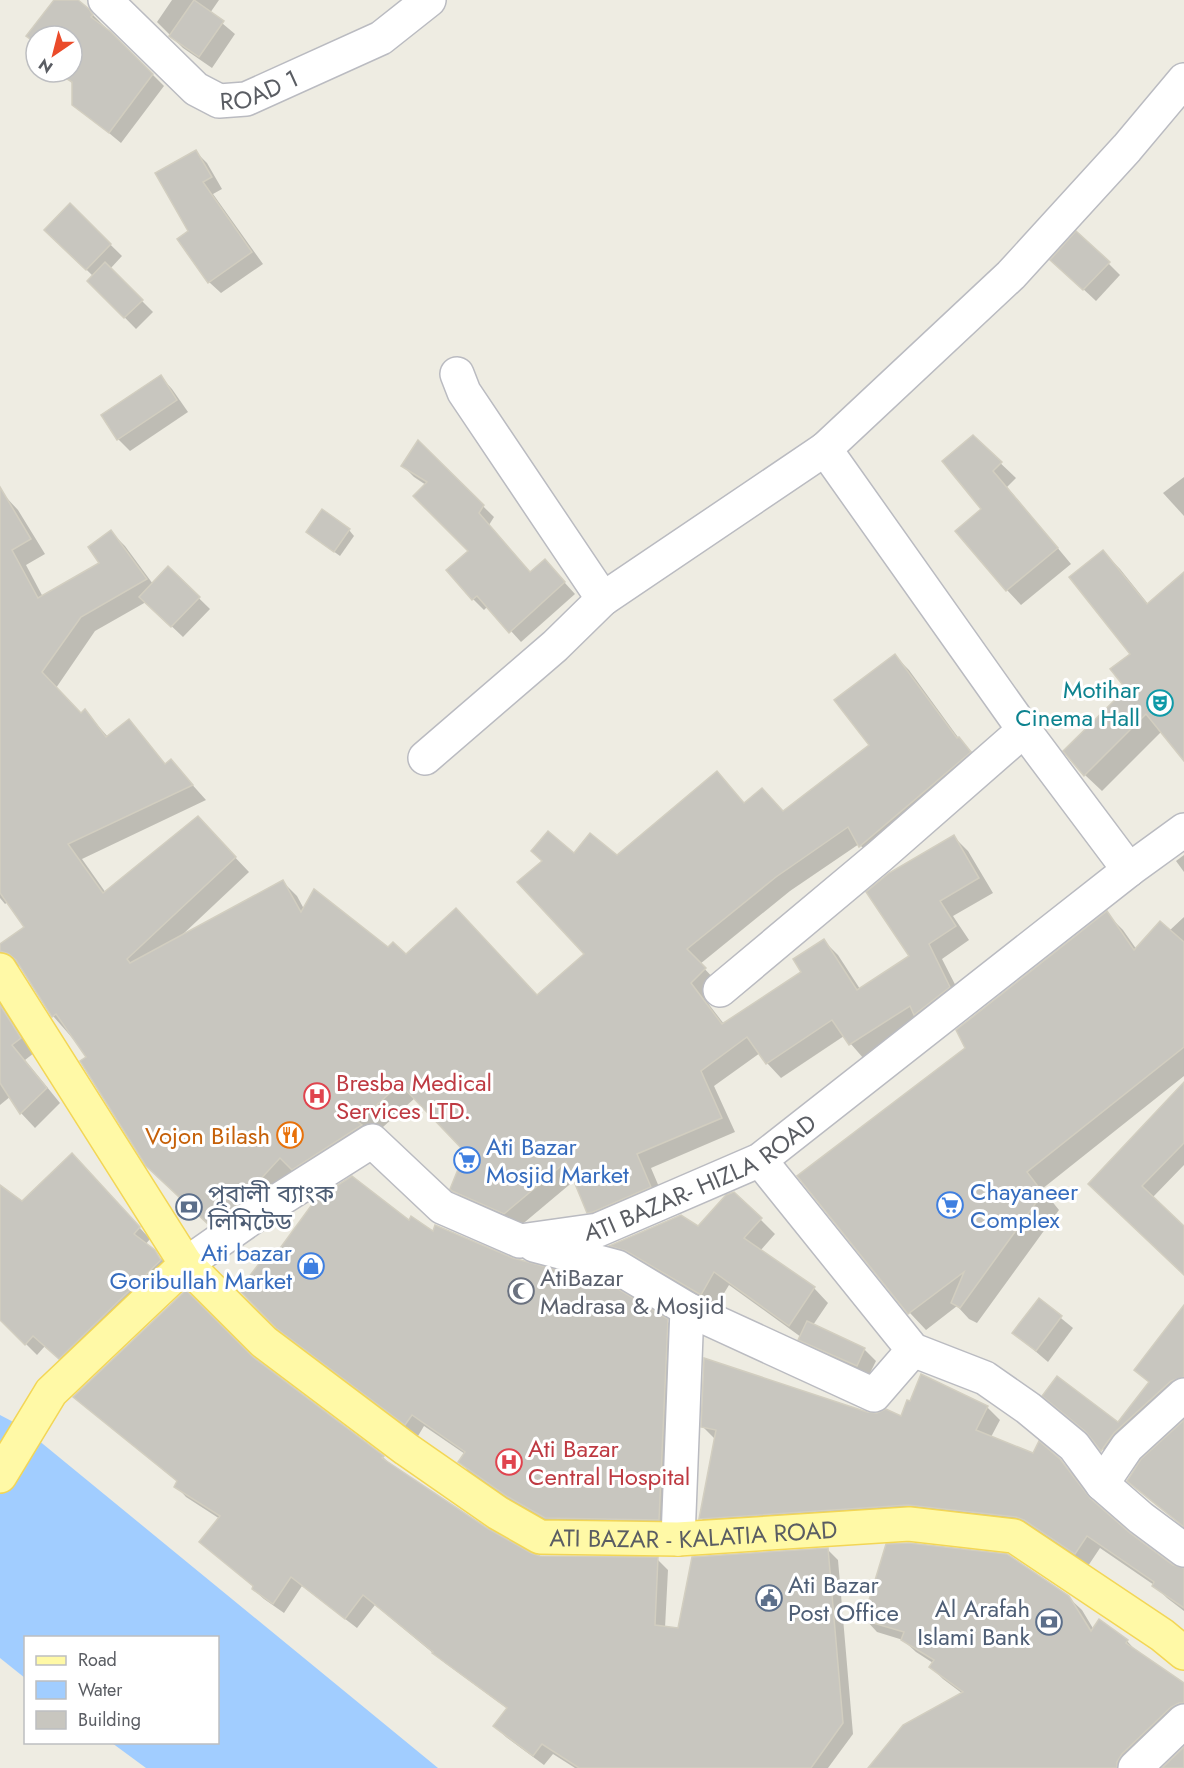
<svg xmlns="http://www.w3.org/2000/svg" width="1184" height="1768" viewBox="0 0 1184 1768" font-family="Jost,'Noto Sans Bengali',sans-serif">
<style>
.water{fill:#a1cdff}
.shadow{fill:#0003}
.building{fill:#c8c6bf;stroke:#d2cec0;stroke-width:1.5}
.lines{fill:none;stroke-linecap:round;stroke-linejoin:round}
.minor-casing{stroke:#babbc1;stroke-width:36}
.major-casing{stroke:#f3d656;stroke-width:36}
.minor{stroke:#fff;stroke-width:33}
.major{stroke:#fff9a6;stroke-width:33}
.labels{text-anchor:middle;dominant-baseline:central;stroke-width:6;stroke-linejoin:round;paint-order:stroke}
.street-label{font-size:24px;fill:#5a5d63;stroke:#fff}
.culture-label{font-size:24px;fill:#0d838f;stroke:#fff;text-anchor:end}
.health-label{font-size:24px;fill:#be3a42;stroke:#fff;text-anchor:start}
.food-label{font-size:24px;fill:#c56008;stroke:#fff;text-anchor:end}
.shop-label{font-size:24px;fill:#366cbe;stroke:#fff;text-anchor:start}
.service-label{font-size:24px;fill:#4e5e75;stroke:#fff;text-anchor:start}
.worship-label{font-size:24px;fill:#5b616d;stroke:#fff;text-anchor:start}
</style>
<rect width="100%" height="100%" fill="#eeece2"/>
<!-- water -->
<polygon class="water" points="0,1415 21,1426 438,1768 146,1768 112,1743 218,1742 218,1638 26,1638 25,1678 0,1658"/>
<!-- shadow -->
<g class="shadow">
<polygon points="56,0 75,0 88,10 164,86 121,143 80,109 77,88 66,77 69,72 72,72 72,36 36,36 36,43 28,36"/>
<polygon points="172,0 219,0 210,13 235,34 212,68 183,48 157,22"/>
<polygon points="196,152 207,163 222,189 213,194 263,264 221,293 209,282 190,232"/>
<polygon points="70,205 122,256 110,269 153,312 136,329 89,281 93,276 46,230"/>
<polygon points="1108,263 1120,275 1096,301 1064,271"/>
<polygon points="161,377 172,389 188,412 130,451 118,439 103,416"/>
<polygon points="973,437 1016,478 1007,487 1071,564 1021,605 1007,590 983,509"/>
<polygon points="418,442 494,517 489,525 531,573 555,572 575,594 521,642 488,606 484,610 473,599 470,551 426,485 414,477 403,466"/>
<polygon points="1184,477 1184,516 1163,493"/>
<polygon points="4,495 18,510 45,554 26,565 43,597 101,563 111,532 125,546 153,584 168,568 210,609 183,637 146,602 95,631 56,688 81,714 85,711 108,737 129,721 166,765 171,761 206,800 82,859 106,893 212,833 249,872 181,936 283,882 297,896 304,909 388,949 406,956 538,996 586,954 574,855 617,857 745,804 784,812 871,745 895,656 909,670 960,740 973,753 875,860 859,844 790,891 700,964 719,984 704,998 724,1024 803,972 824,941 838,955 860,989 911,956 954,837 968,851 993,893 953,916 969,940 942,959 964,1002 864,1059 844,1036 781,1078 767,1063 760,1053 714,1086 735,1132 651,1168 665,1201 603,1226 588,1212 575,1180 519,1227 466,1203 452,1188 467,1151 415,1098 372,1137 224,1238 163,1180 89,1057 53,1016 22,967 14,965 0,973 0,946 26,927 8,902 5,904 0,898 0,498"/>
<polygon points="349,530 354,536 340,556 307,532"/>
<polygon points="1103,552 1120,569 1148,604 1184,574 1184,757 1162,731 1102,791 1085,775 1128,689 1133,654"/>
<polygon points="1184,855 1184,872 1176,861"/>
<polygon points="1106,913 1123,930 1137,950 1169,931 1184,917 1184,1076 1042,1189 1059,1210 977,1323 969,1319 957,1306 926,1330 910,1313 799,1176 967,1049"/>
<polygon points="0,999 34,1053 25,1060 60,1103 35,1128 21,1113 11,1096 0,1105"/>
<polygon points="1184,1105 1184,1165 1152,1198 1184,1228 1184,1274 1101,1195"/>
<polygon points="83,1166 150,1239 145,1245 166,1263 71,1369 45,1346 37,1355 0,1318 0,1187 22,1203"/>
<polygon points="734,1193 775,1234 760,1251 814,1288 828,1303 813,1325 864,1349 876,1361 868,1377 812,1351 800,1339 801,1337 729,1285 715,1308 625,1260 612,1246 698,1228"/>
<polygon points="409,1222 433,1233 512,1260 667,1321 679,1333 671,1531 558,1530 522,1509 471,1474 460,1462 465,1454 424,1426 418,1436 290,1339 241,1290 271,1264"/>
<polygon points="1039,1300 1073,1328 1048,1362 1014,1333"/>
<polygon points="1184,1308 1184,1391 1113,1461 1092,1436 1119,1424 1150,1383 1136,1369"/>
<polygon points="252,1358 383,1457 393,1467 486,1530 530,1555 540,1557 657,1559 668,1570 665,1628 679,1629 828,1550 838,1560 853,1734 828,1768 575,1768 553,1754 544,1765 506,1737 495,1726 508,1709 445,1663 375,1605 357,1628 302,1586 284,1613 264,1599 253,1589 254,1587 212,1552 220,1519 186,1497 176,1486 178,1482 86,1407"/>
<polygon points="987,1407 1000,1420 991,1437 1033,1455 1059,1460 1073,1474 1098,1508 1129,1534 1173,1567 1184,1570 1184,1611 1167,1598 1154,1585 1100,1548 1088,1566 1039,1533 713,1531 701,1518 716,1440 703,1427 867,1414 902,1418"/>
<polygon points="1068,1597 1082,1610 1094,1630 1127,1641 1139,1654 1184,1689 1184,1719 1133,1768 922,1768 963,1694 943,1679 931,1667 933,1663 916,1652 903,1640 877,1632 865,1619"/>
</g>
<!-- building -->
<g class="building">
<polygon points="54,0 78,0 89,9 93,15 91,17 111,32 153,74 109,133 72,105 72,82 64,77 67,72 72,72 72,36 36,36 36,43 26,36"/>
<polygon points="194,0 224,21 199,57 169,36"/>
<polygon points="196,150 212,177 203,182 252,252 208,283 177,239 188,231 155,173"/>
<polygon points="70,203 111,244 86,270 44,230"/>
<polygon points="1076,231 1110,262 1083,290 1050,260"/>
<polygon points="105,262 143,300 124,318 87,281"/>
<polygon points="161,375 177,400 117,440 101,415"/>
<polygon points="973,435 1002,462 993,471 1058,548 1006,591 955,531 981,509 942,461"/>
<polygon points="418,440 484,505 479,513 530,572 545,559 565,582 509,633 477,596 472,600 446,570 468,551 413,496 427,482 401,466"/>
<polygon points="0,487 31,539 12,550 38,598 99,563 88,547 111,530 147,579 81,617 42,672 81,713 85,709 106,737 129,719 165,764 171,759 193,785 68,844 103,893 198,816 236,857 127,959 130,963 283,880 301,912 314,889 388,947 393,942 406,954 456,908 537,995 584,954 517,882 542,861 531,851 548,831 574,853 590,833 617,855 717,771 744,803 762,788 783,811 869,745 834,700 895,654 957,738 959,737 971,752 859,847 848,827 776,877 687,949 706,968 691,983 722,1024 801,972 793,959 824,939 857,990 909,956 866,892 889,873 954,835 979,878 940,901 956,926 929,944 950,987 914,1015 910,1006 849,1045 832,1020 766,1064 747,1037 701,1071 722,1118 637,1154 651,1187 593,1212 587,1213 566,1162 504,1214 452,1191 450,1189 465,1152 400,1084 358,1122 362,1125 292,1170 280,1158 234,1208 209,1225 146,1166 80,1061 86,1057 56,1014 52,1017 16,960 9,954 0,951 0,944 24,927 0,893"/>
<polygon points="322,509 350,529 334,552 306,532"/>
<polygon points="1103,550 1147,604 1184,572 1184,761 1146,714 1084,776 1063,751 1126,689 1110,669 1130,654 1069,577"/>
<polygon points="168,566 200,597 171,627 139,597"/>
<polygon points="1107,911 1134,950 1160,921 1184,942 1184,1047 1027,1172 1043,1193 960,1308 951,1303 964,1272 908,1314 797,1176 965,1048 956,1030"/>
<polygon points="0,1005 21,1038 12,1045 47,1088 20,1114 0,1083"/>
<polygon points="1184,1082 1184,1143 1142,1186 1184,1226 1184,1275 1088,1184"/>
<polygon points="72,1153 140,1227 134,1234 155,1250 161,1260 59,1359 33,1336 25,1345 0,1320 0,1185 22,1201"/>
<polygon points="352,1176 409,1220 411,1216 433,1231 435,1225 513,1258 610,1284 668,1319 659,1520 545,1518 508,1497 458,1462 465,1452 412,1415 405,1425 276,1328 239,1290 264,1257 270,1262 316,1199"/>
<polygon points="734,1192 762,1218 744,1238 815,1287 789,1326 714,1272 701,1295 626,1251 609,1246 681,1215 698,1226 726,1195"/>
<polygon points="186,1290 253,1357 384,1456 382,1458 487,1528 531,1553 540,1556 658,1557 655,1625 678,1628 692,1557 828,1548 843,1723 811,1768 579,1768 542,1744 533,1756 493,1726 507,1708 432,1653 433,1652 363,1595 345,1619 291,1577 273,1604 252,1589 253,1586 199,1542 220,1516 174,1487 177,1481 73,1397"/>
<polygon points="1039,1298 1062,1316 1036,1351 1012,1333"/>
<polygon points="1184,1305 1184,1377 1171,1381 1114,1433 1101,1451 1086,1432 1042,1396 1057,1376 1118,1422 1149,1382 1134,1370"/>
<polygon points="807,1321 865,1348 857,1366 798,1340"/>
<polygon points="704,1358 867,1412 877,1413 886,1409 901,1416 907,1400 910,1401 921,1374 988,1406 976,1430 1033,1453 1039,1441 1060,1459 1090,1498 1130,1533 1173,1565 1184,1568 1184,1608 1152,1586 1154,1582 1087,1536 1075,1554 1024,1520 1016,1517 908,1505 699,1519 716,1430 701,1427"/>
<polygon points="1184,1420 1184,1527 1127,1481 1141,1459"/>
<polygon points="909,1543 1007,1554 1069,1596 1091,1631 1099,1619 1128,1640 1126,1643 1184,1683 1184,1703 1179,1703 1171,1707 1122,1754 1117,1762 1117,1768 868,1768 903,1725 963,1692 929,1667 934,1660 901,1640 904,1632 863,1620 886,1544"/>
<polygon points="1184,1747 1184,1768 1162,1768"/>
</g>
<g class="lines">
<!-- minor casing -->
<g class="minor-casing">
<g id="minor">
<path id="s1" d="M105,0L196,89L219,101L246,99L381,38L429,0"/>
<polyline points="457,374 464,392 603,599"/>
<polyline points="825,449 1011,275 1127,148 1184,80"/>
<polyline points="425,758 555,646 603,599 825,449 1024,730 1129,870"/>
<polyline points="720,990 880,856 1024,730"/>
<polyline points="760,1160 913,1350 985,1378 1028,1408 1074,1446 1102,1484 1141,1518 1184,1550"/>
<polyline points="534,1245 617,1267 687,1309 874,1395 913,1350"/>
<path id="s2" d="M186,1264L263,1210L372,1141L442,1207L520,1241L598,1230L760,1160L1129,870L1184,830"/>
<polyline points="1102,1484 1127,1447 1184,1395"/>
<polyline points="678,1539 687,1309"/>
<polyline points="1135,1768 1184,1721"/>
</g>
</g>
<!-- major casing -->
<g class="major-casing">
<g id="major">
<path id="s3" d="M0,970L186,1264L264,1342L406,1449L498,1513L540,1537L678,1539L909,1524L1014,1536L1162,1635L1184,1653"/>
<polyline points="0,1476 51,1392 186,1264"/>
</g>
</g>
<!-- minor -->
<use href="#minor" class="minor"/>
<!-- major -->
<use href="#major" class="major"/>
</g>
<!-- icons -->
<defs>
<g id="theatre-ring" transform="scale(1.35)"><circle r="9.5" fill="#fff" stroke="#0f9aa8" stroke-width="1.5"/><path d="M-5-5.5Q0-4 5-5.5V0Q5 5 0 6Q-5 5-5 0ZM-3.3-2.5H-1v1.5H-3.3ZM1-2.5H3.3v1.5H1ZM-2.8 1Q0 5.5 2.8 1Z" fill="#0f9aa8"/></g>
<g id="hospital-ring" transform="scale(1.35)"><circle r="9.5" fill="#fff" stroke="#e0444e" stroke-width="1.5"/><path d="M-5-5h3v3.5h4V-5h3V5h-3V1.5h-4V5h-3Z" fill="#e0444e"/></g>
<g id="restaurant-ring" transform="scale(1.35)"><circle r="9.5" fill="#fff" stroke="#e8710a" stroke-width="1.5"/><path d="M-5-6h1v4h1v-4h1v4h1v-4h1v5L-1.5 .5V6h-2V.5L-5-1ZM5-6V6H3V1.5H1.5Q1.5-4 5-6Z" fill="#e8710a"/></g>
<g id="supermarket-ring" transform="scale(1.35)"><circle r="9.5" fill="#fff" stroke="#3f7fe0" stroke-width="1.5"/><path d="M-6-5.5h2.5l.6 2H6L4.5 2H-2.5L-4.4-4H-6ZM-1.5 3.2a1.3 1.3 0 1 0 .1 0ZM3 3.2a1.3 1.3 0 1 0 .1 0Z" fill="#3f7fe0"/></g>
<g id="bank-ring" transform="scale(1.35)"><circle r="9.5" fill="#fff" stroke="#5c6f8a" stroke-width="1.5"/><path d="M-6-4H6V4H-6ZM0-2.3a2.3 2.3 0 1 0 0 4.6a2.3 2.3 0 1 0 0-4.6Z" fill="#5c6f8a"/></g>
<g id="shop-ring" transform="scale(1.35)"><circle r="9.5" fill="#fff" stroke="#3f7fe0" stroke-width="1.5"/><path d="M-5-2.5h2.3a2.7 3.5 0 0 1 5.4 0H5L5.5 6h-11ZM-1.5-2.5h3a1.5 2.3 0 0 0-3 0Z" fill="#3f7fe0"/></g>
<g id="mosque-ring" transform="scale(1.35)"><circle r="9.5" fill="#fff" stroke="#6b7280" stroke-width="1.5"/><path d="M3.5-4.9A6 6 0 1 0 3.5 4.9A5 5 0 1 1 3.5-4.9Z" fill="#6b7280"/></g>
<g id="civic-ring" transform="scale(1.35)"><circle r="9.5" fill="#fff" stroke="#5c6f8a" stroke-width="1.5"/><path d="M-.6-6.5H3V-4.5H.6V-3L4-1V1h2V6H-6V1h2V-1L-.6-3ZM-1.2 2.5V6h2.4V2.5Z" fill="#5c6f8a"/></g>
</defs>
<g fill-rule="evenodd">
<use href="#theatre-ring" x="1160" y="703"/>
<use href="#hospital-ring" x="317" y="1096"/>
<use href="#restaurant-ring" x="290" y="1135"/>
<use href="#supermarket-ring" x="467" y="1160"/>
<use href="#supermarket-ring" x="950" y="1205"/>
<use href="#bank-ring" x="189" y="1207"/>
<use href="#shop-ring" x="311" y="1266"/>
<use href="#mosque-ring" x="521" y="1291"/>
<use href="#hospital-ring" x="509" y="1462"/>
<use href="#civic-ring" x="769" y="1598"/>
<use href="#bank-ring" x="1049" y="1622"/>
</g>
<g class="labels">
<!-- street labels -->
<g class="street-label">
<text stroke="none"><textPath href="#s1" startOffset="195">ROAD 1</textPath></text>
<text stroke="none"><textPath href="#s2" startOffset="598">ATI BAZAR- HIZLA ROAD</textPath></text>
<text stroke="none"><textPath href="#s3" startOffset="950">ATI BAZAR - KALATIA ROAD</textPath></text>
</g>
<!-- culture labels -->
<g class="culture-label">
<text x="1140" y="689">Motihar<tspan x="1140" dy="28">Cinema Hall</tspan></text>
</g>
<!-- health labels -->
<g class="health-label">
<text x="336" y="1082">Bresba Medical<tspan x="336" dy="28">Services LTD.</tspan></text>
<text x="528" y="1448">Ati Bazar<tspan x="528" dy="28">Central Hospital</tspan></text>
</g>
<!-- food labels -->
<g class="food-label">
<text x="270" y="1135">Vojon Bilash</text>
</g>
<!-- shop labels -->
<g class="shop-label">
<text x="486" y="1146">Ati Bazar<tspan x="486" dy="28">Mosjid Market</tspan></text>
<text x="970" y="1191">Chayaneer<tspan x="970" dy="28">Complex</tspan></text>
<text x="292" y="1252" text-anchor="end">Ati bazar<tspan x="292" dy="28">Goribullah Market</tspan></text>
</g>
<!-- service labels -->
<g class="service-label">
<text x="208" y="1193">পূবালী ব্যাংক<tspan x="208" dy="28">লিমিটেড</tspan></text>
<text x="788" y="1584">Ati Bazar<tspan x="788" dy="28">Post Office</tspan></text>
<text x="1030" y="1608" text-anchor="end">Al Arafah<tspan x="1030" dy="28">Islami Bank</tspan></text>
</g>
<!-- worship labels -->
<g class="worship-label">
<text x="540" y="1277">AtiBazar<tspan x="540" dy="28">Madrasa &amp; Mosjid</tspan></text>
</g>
</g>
<!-- legend -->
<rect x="24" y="1636" width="195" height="108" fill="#ffffff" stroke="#bdbec1" stroke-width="1.5"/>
<rect x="36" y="1656" width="30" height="9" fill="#fff9a6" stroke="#bdbec1" stroke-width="1.5"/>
<text x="78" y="1666" font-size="18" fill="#5a5d63">Road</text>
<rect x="36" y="1681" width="30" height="18" fill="#a1cdff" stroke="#bdbec1" stroke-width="1.5"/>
<text x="78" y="1696" font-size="18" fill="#5a5d63">Water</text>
<rect x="36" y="1711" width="30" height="18" fill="#c8c6bf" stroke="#bdbec1" stroke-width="1.5"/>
<text x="78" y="1726" font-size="18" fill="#5a5d63">Building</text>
<!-- north arrow -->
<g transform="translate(54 54) rotate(215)"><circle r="28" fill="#ffffff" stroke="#bdbec1" stroke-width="1.5"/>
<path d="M0-4.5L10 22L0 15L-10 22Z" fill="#eb4b2a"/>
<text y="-9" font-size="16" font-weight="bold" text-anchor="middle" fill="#5a5d63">N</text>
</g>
</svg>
